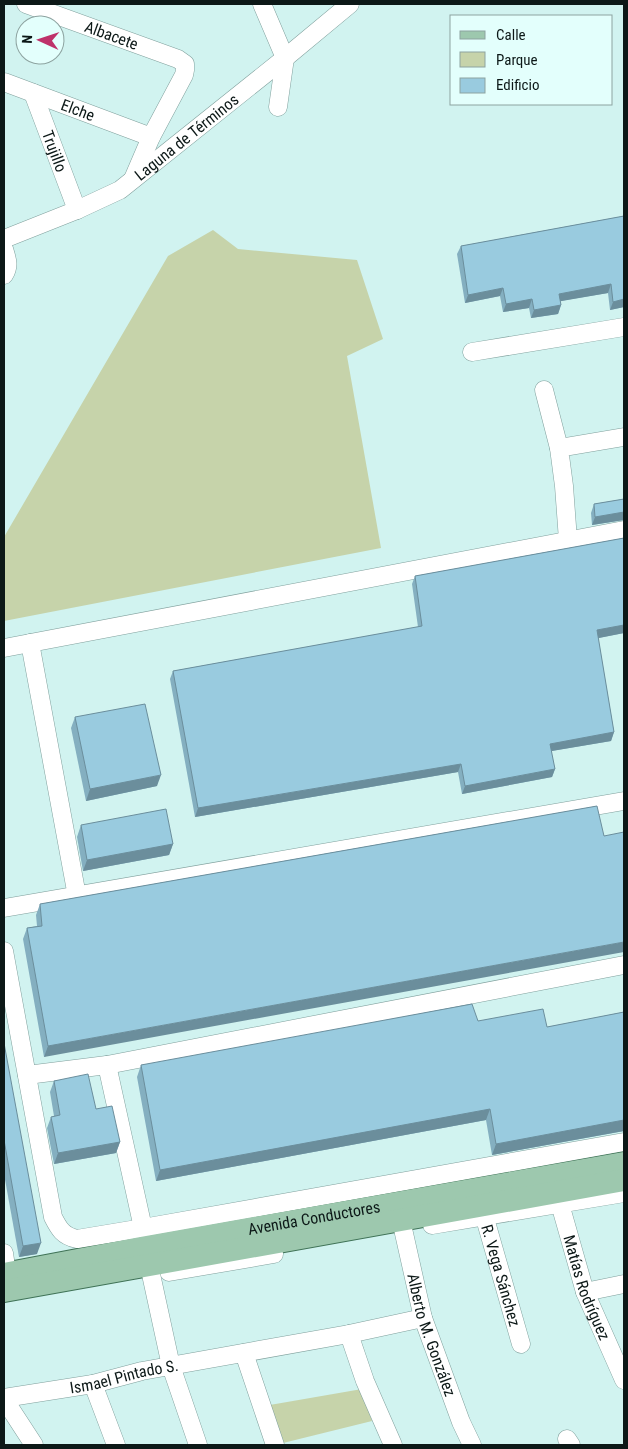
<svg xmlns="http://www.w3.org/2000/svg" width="628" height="1449" viewBox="0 0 628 1449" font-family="'Roboto Condensed',sans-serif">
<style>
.green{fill:#c6d3aa}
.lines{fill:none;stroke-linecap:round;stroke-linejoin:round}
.minor-casing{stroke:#80a09d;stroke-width:19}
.major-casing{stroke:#3f7256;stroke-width:24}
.minor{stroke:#fff;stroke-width:18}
.major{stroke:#9dc8ae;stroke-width:22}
.wall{fill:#84afc0}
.shaded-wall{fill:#6b8e9c}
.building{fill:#99cbdf;stroke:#6b8e9c}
.labels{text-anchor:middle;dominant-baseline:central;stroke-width:5;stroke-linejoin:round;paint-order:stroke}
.street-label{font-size:16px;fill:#0c1817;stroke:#e3fffc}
</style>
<rect width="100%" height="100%" fill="#d1f3f0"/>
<!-- green -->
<g class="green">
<polygon points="213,230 238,249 357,260 383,339 347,356 381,548 4,621 4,537 168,256"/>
<polygon points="362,1389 372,1421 279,1444 264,1406"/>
</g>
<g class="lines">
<!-- minor casing -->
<g class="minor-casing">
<g id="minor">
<path id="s1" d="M26,4L178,59L185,64V70L184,75L151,137L133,179"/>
<polyline points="262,4 285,58 278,107"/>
<path id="s2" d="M4,82L151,137"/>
<path id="s3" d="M33,93L77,210"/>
<path id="s4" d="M4,239L77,210L120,190L285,58L350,4"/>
<path d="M4,249C7,259 10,266 4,275"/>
<polyline points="472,352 624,327"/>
<polyline points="544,390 559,448"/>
<polyline points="568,540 564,486 559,448 624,437"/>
<polyline points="30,643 77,896"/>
<polyline points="4,648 624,530"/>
<polyline points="4,908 624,801"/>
<path d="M4,951L53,1217C59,1229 63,1236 77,1239L143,1228L624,1142"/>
<polyline points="27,1075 107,1065"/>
<path id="s5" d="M558,1193L560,1204L585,1292L624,1380"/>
<path id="s6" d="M482,1208L521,1344"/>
<path id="s7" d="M401,1220L423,1318L461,1422L472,1445"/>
<polyline points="432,1225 624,1193"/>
<polyline points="143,1228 107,1065 624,965"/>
<polyline points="4,1253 7,1274"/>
<polyline points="149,1265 171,1366 198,1445"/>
<polyline points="169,1272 274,1254"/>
<polyline points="585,1292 624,1284"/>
<polyline points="349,1334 365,1381 393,1445"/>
<polyline points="244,1353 275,1445"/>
<polyline points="93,1384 116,1445"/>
<path id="s8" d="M4,1398L93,1384L142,1371L349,1334L423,1318"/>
<polyline points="4,1399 34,1445"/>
<polyline points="567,1439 571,1445"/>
</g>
</g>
<!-- major casing -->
<g class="major-casing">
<g id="major">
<path id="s9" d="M4,1274L141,1248L624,1163"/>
<polyline points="4,1291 624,1180"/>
</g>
</g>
<!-- minor -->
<use href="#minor" class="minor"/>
<!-- major -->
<use href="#major" class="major"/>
</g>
<!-- wall -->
<g class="wall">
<polygon points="624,216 624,307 610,310 608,293 560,301 561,305 558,314 531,318 529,308 503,312 500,296 465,303 457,254 461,246"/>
<polygon points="624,499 624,520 592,525 591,513 594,504"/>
<polygon points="624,538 624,633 598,638 614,732 611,741 551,751 555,769 552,777 462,794 458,772 195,817 170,679 173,671 418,627 412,584 415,576"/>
<polygon points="75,717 157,786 86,801 71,728"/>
<polygon points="597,806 44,1057 23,939 27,928 37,926 36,915 40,904"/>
<polygon points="81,825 173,844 169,855 83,871 77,837"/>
<polygon points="624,1012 624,1131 492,1155 486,1120 156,1181 137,1077 141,1065 478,1021 547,1027"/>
<polygon points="4,1043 37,1254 19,1257 4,1174"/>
<polygon points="54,1081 96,1109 120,1142 116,1153 54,1164 47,1128 51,1117 54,1116 50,1092"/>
</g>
<!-- shaded-wall -->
<g class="shaded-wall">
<polygon points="611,284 608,293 556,302 559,294"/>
<polygon points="503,288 500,296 465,303 468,295"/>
<polygon points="532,299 529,308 503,312 506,304"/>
<polygon points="624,299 624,307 610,310 613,302"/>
<polygon points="561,305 558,314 531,318 534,310"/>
<polygon points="624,512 624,520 592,525 595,517"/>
<polygon points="624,625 624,633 594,639 597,630"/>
<polygon points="614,732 611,741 546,752 550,744"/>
<polygon points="461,764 458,772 195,817 198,808"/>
<polygon points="555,769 552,777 462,794 465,786"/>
<polygon points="161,775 157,786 86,801 90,789"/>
<polygon points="173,844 169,855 83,871 87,860"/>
<polygon points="624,942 624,952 44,1057 48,1046"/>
<polygon points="490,1109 486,1120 156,1181 160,1170"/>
<polygon points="624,1120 624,1131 492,1155 496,1144"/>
<polygon points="120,1142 116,1153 54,1164 58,1153"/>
<polygon points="41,1243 37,1254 19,1257 23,1246"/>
</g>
<!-- building -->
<g class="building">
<polygon points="624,216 624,299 613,302 611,284 559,294 561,305 534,310 532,299 506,304 503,288 468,295 461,246"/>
<polygon points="624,499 624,512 595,517 594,504"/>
<polygon points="624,538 624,625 597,630 614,732 550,744 555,769 465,786 461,764 198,808 173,671 422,626 415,576"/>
<polygon points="145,704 161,775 90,789 75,717"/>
<polygon points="597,806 604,836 624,832 624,942 48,1046 27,928 42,926 40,904"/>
<polygon points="166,809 173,844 87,860 81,825"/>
<polygon points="472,1004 478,1021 543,1009 547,1027 624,1012 624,1120 496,1144 490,1109 160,1170 141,1065"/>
<polygon points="4,1043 41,1243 23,1246 4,1140"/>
<polygon points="88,1074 96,1109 112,1106 120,1142 58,1153 51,1117 60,1115 54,1081"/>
</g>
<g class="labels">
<!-- street labels -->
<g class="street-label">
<text stroke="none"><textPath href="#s1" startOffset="91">Albacete</textPath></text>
<text stroke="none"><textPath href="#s2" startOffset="79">Elche</textPath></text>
<text stroke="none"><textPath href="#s4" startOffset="211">Laguna de Términos</textPath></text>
<text stroke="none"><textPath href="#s3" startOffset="62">Trujillo</textPath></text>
<text stroke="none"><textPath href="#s9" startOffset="315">Avenida Conductores</textPath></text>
<text stroke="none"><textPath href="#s6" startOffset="70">R. Vega Sánchez</textPath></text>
<text stroke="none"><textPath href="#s5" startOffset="99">Matías Rodríguez</textPath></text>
<text stroke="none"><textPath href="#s7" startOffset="119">Alberto M. González</textPath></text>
<text stroke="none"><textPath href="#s8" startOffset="122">Ismael Pintado S.</textPath></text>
</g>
</g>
<!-- border -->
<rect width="628" height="1449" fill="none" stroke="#0c1817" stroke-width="10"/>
<!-- legend -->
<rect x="450" y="15" width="162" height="90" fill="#e3fffc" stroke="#8da3a0"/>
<rect x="460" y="31" width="25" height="8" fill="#9dc8ae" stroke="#8da3a0"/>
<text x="496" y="40" font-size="15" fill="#0c1817">Calle</text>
<rect x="460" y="52" width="25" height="15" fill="#c6d3aa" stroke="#8da3a0"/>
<text x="496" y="65" font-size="15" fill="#0c1817">Parque</text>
<rect x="460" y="78" width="25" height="15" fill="#99cbdf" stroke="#8da3a0"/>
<text x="496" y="90" font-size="15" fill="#0c1817">Edificio</text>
<!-- north arrow -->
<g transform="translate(40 40) rotate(273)"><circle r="24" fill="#e3fffc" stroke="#8da3a0"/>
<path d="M0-4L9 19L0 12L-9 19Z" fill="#be326a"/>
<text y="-8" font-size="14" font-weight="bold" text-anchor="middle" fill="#0c1817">N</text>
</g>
</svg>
